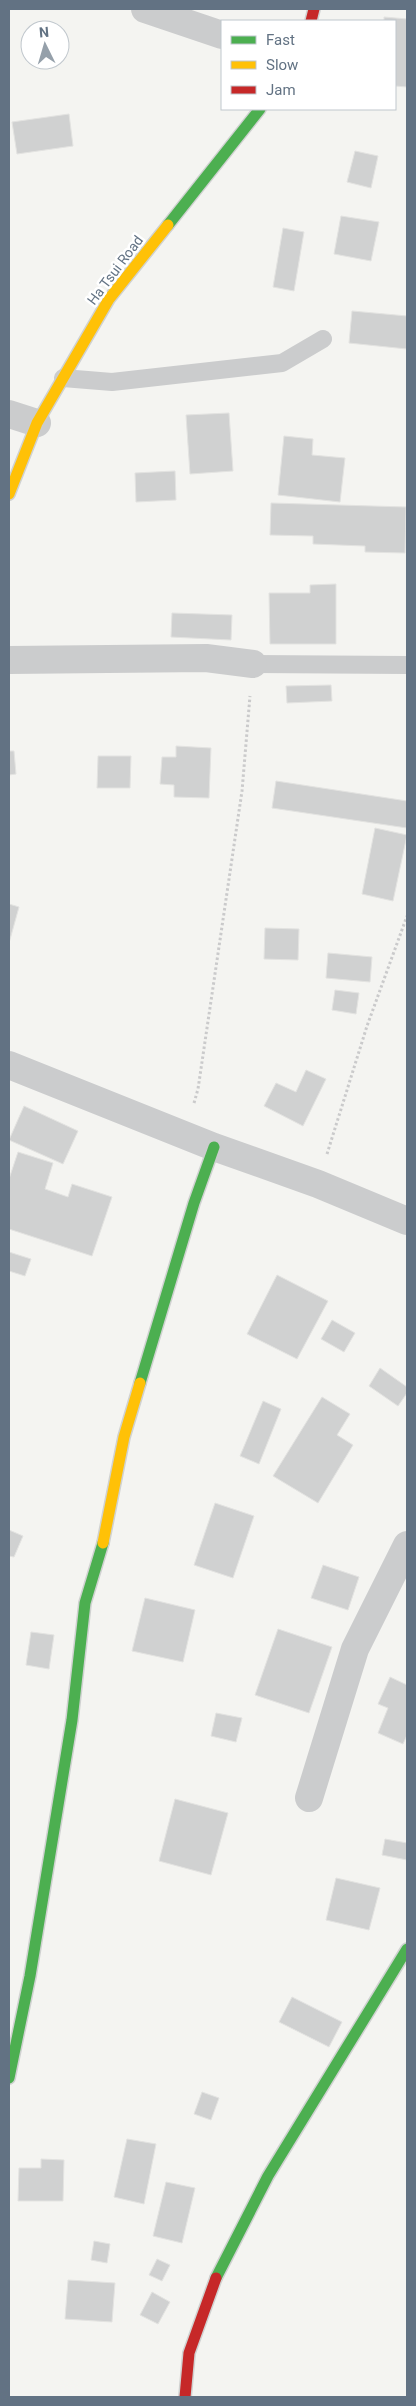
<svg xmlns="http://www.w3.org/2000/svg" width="416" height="2406" viewBox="0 0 416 2406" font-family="Roboto,sans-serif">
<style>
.building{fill:#d0d1d1;stroke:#e3e3e1}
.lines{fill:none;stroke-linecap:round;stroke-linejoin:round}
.fast-casing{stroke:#d0d2d1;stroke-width:14}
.slow-casing{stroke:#d0d2d1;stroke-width:14}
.jam-casing{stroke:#d0d2d1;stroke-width:14}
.path{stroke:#cacacb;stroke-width:3;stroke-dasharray:2.5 2.5;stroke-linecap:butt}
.lane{stroke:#cbcccd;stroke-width:18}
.street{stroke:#cbcccd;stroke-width:28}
.fast{stroke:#4caf50;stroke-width:11}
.slow{stroke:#ffc107;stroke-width:11}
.jam{stroke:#c62828;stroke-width:11}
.labels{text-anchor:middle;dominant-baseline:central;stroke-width:5;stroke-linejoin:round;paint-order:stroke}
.street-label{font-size:14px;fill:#627283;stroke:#fff}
</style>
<rect width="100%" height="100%" fill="#f4f4f1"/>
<!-- building -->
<g class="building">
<polygon points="384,17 407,19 407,87 395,86 395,21 384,21"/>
<polygon points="69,114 73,146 17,154 12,122"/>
<polygon points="355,151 378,156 371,188 347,182"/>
<polygon points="341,216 379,222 371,261 334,254"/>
<polygon points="283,228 304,232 294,291 273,287"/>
<polygon points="352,311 407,316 407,349 349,343"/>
<polygon points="229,413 233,471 190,474 186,415"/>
<polygon points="284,436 313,439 312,455 345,458 340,502 278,495"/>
<polygon points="175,471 176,500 136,502 135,473"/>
<polygon points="271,503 406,507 405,553 365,552 365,546 313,544 313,536 270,535"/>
<polygon points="336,584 336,644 270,644 269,593 310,593 310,585"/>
<polygon points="172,613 232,615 231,640 171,637"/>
<polygon points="331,685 332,701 287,703 286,686"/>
<polygon points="176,746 211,748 209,798 174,797 174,785 160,784 162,757 176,757"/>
<polygon points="9,751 14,751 16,774 9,775"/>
<polygon points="98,756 131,756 130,788 97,788"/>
<polygon points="276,781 407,801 407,828 272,808"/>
<polygon points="375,828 407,835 393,901 362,894"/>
<polygon points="9,904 19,907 9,943"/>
<polygon points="265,928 299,929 298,960 264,959"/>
<polygon points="328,953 372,957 370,982 326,978"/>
<polygon points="335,990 359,993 356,1014 332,1010"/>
<polygon points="306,1070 326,1079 303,1126 264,1106 276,1083 296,1092"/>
<polygon points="24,1106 78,1131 63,1164 9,1140"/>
<polygon points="18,1152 53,1163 45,1189 68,1197 72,1184 112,1197 92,1256 9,1229 9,1179"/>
<polygon points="9,1252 31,1259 25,1276 9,1271"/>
<polygon points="277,1275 328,1301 297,1359 247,1334"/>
<polygon points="332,1320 355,1333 344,1352 321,1339"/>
<polygon points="380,1368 407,1387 407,1393 398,1406 369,1386"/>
<polygon points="322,1397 350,1414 337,1435 353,1445 318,1503 273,1476"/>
<polygon points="263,1401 281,1409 259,1464 240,1456"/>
<polygon points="215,1503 254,1516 233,1578 194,1565"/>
<polygon points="9,1530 23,1536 14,1557 9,1556"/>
<polygon points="323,1565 359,1577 348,1610 311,1598"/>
<polygon points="145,1598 195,1610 183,1662 132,1651"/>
<polygon points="278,1629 332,1647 309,1713 255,1695"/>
<polygon points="31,1632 54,1635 49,1669 26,1665"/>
<polygon points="390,1677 407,1685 407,1735 403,1744 378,1733 388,1708 378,1704"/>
<polygon points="216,1713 242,1718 236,1742 211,1736"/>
<polygon points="175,1799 228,1813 211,1875 159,1861"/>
<polygon points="385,1839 407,1843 407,1860 382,1855"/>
<polygon points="336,1878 380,1888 369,1930 326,1920"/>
<polygon points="292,1997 342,2022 329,2047 279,2022"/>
<polygon points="202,2092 219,2098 211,2120 194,2114"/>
<polygon points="127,2139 156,2144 144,2204 114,2197"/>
<polygon points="41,2159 64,2160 63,2201 18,2201 19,2168 41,2168"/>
<polygon points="166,2182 195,2188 182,2243 153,2236"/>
<polygon points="94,2241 110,2244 107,2263 91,2260"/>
<polygon points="157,2259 170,2265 162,2281 149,2275"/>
<polygon points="68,2280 115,2283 112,2322 65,2319"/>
<polygon points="152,2292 170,2302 158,2324 140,2315"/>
</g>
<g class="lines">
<!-- fast casing -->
<g class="fast-casing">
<g id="fast">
<polyline points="168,225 260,109"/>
<polyline points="140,1383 194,1203 214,1147"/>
<polyline points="9,2078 30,1976 72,1720 85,1603 103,1543"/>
<polyline points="216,2278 268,2176 407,1949"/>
</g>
</g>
<!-- slow casing -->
<g class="slow-casing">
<g id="slow">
<polyline points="9,494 37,423 109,299 168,225"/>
<polyline points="103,1543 124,1437 140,1383"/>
</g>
</g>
<!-- jam casing -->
<g class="jam-casing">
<g id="jam">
<polyline points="311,21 314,9"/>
<polyline points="185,2397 189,2353 216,2278"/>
</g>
</g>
<!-- path -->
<g class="path">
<polyline points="194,1103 198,1089 242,791 250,696"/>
<polyline points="327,1154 367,1026 407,916"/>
</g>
<!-- lane -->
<g class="lane">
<polyline points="63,378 112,382 282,363 323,339"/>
<polyline points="253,664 407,665"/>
</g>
<!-- street -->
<g class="street">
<polyline points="145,9 222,35"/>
<polyline points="9,414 37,423"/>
<polyline points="9,660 206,658 253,664"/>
<polyline points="9,1065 214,1147 318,1184 407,1221"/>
<polyline points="309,1798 355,1649 407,1545"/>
</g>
<!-- fast -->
<use href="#fast" class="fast"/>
<!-- slow -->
<use href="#slow" class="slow"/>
<!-- jam -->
<use href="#jam" class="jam"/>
</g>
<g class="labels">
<!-- street labels -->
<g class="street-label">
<text transform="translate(115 270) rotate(-53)">Ha Tsui Road</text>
</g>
</g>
<!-- border -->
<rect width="416" height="2406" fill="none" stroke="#627283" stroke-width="20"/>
<!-- legend -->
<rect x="221" y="20" width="175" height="90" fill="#ffffff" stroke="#c0c7cd"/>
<rect x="231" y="36" width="25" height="8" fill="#4caf50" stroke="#c0c7cd"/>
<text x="266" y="45" font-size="15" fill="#627283">Fast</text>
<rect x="231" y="61" width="25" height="8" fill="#ffc107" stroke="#c0c7cd"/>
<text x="266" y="70" font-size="15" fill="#627283">Slow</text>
<rect x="231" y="86" width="25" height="8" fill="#c62828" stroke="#c0c7cd"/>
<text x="266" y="95" font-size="15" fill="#627283">Jam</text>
<!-- north arrow -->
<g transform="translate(45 45) rotate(355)"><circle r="24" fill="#ffffff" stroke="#c0c7cd"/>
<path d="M0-4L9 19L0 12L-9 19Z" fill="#95a0aa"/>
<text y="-8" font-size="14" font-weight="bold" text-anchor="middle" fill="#627283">N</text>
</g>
</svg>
